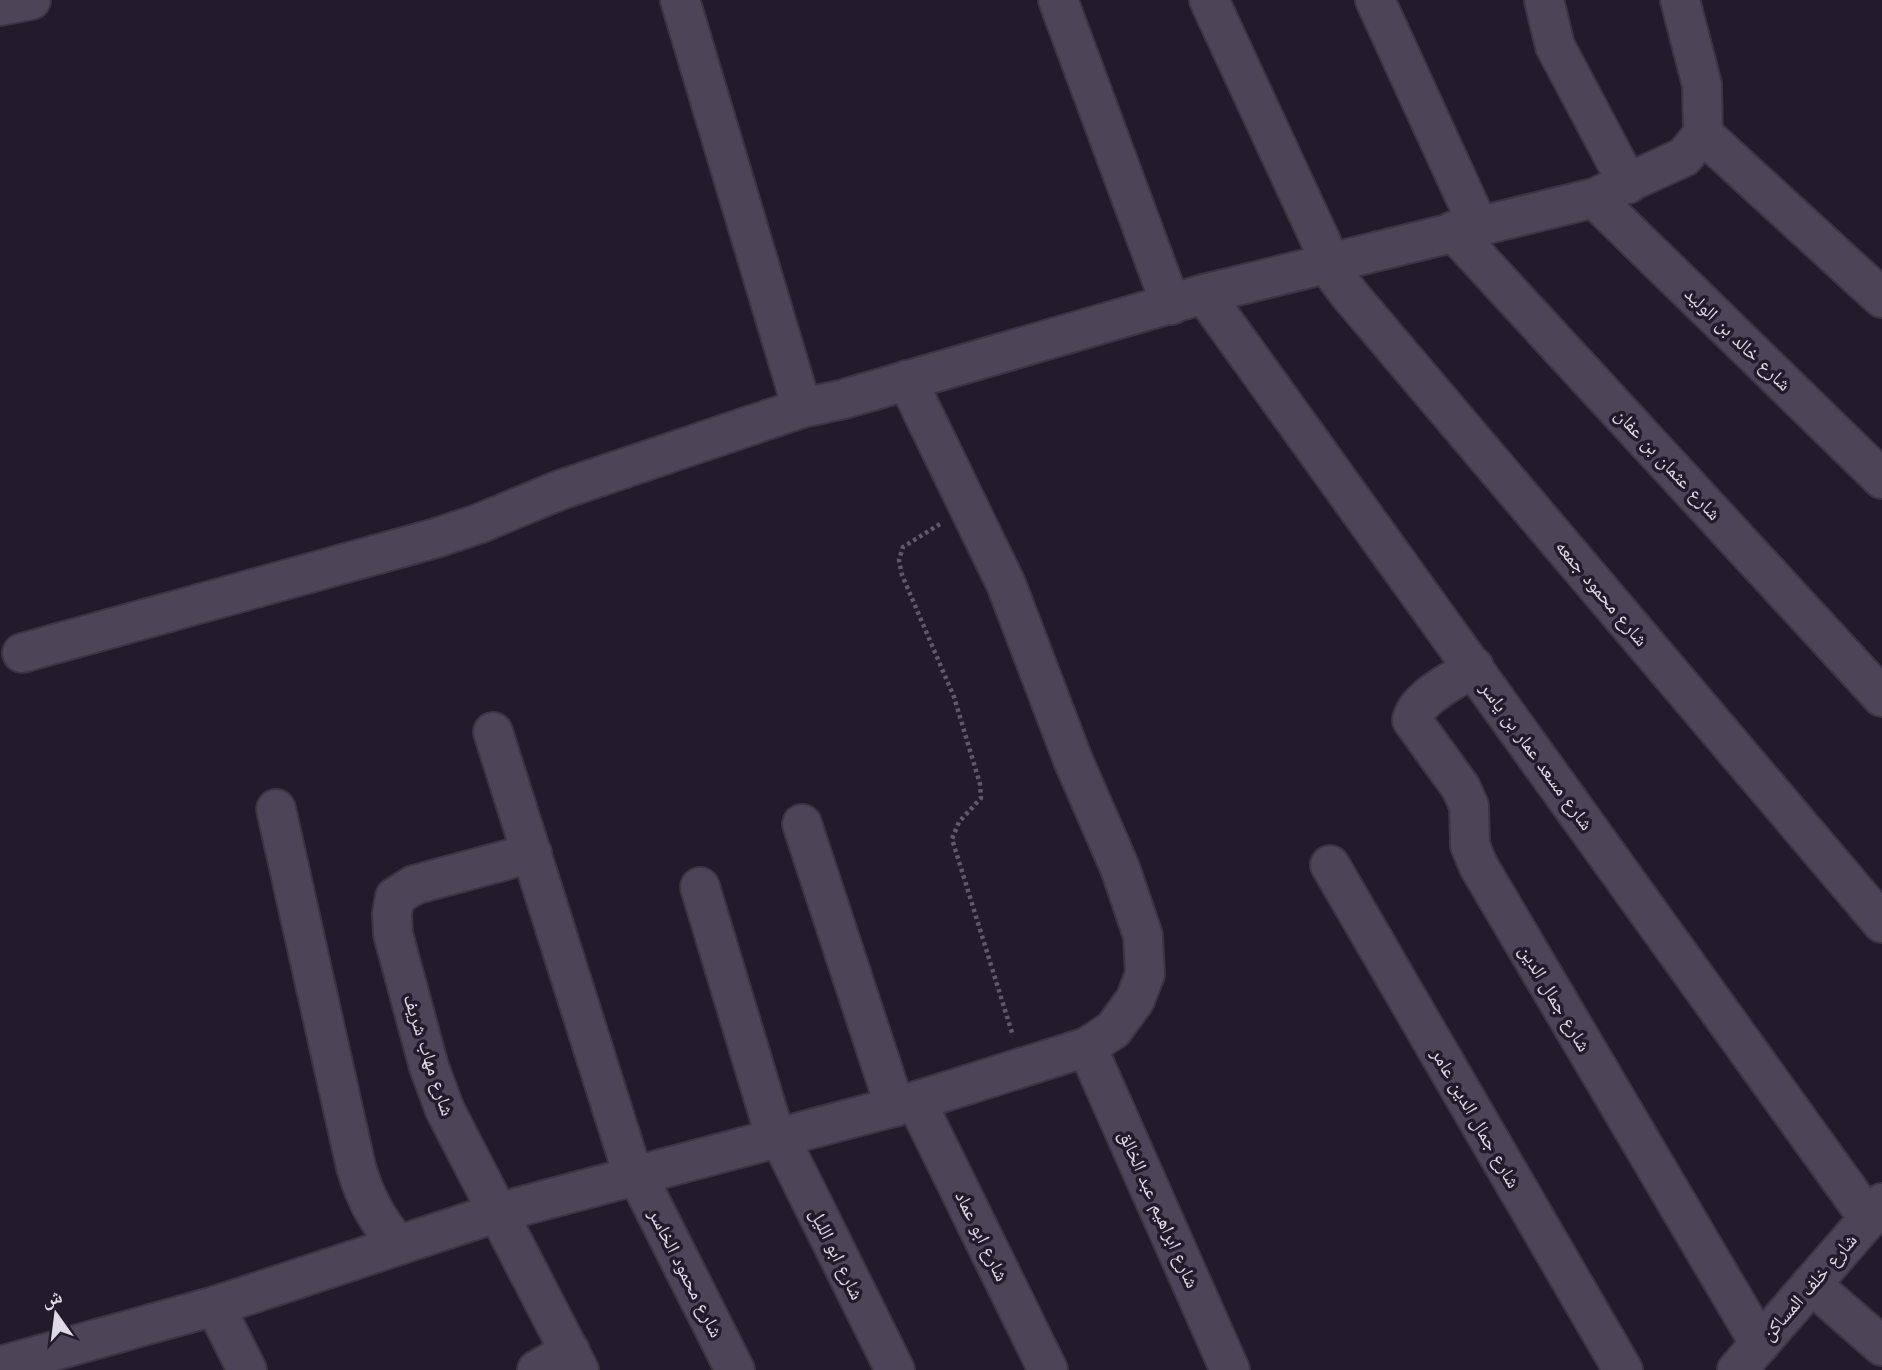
<svg xmlns="http://www.w3.org/2000/svg" width="1882" height="1370" viewBox="0 0 1882 1370" font-family="'Work Sans','Noto Naskh Arabic',sans-serif">
<style>
.lines{fill:none;stroke-linecap:round;stroke-linejoin:round}
.minor-casing{stroke:#3b3441;stroke-width:42}
.path{stroke:#615969;stroke-width:4.5;stroke-dasharray:3.5 3.5;stroke-linecap:butt}
.minor{stroke:#4e4458;stroke-width:38}
.labels{text-anchor:middle;dominant-baseline:central;stroke-width:7;stroke-linejoin:round;paint-order:stroke}
.street-label{font-size:19px;fill:#e0dae6;stroke:#231a2b}
</style>
<rect width="100%" height="100%" fill="#231a2b"/>
<g class="lines">
<!-- minor casing -->
<g class="minor-casing">
<g id="minor">
<polyline points="680,0 802,408 844,399 1204,294 1594,198 1684,157 1703,134 1702,85 1680,0"/>
<polyline points="1058,0 1171,305"/>
<polyline points="1209,0 1330,261"/>
<polyline points="1375,0 1478,225"/>
<polyline points="1544,0 1555,46 1628,184"/>
<polyline points="0,6 31,0"/>
<polyline points="1703,134 1882,298"/>
<polyline points="1594,198 1882,479"/>
<polyline points="1453,231 1882,697"/>
<polyline points="1325,262 1349,294 1882,923"/>
<polyline points="1204,294 1869,1219"/>
<polyline points="22,653 436,538 478,524 560,490 802,408"/>
<path d="M1474,667C1455,680 1417,697 1412,720L1461,788L1469,806L1470,845L1478,865L1760,1344"/>
<polyline points="493,732 634,1178"/>
<path d="M276,809L356,1167C365,1198 377,1220 398,1245"/>
<polyline points="802,824 895,1107"/>
<polyline points="532,853 414,885 395,897 392,913 393,934 429,1067 445,1110 579,1370"/>
<polyline points="1330,865 1623,1370"/>
<polyline points="700,887 776,1139"/>
<polyline points="1087,1047 1230,1370"/>
<polyline points="916,1101 1048,1370"/>
<polyline points="780,1138 895,1370"/>
<polyline points="637,1175 735,1370"/>
<polyline points="1811,1284 1882,1346"/>
<polyline points="215,1306 247,1370"/>
<polyline points="0,1366 215,1306 496,1213 916,1101 1087,1047 1113,1030 1135,1000 1145,974 1143,936 1120,868 1073,760 1006,584 907,380"/>
<polyline points="537,1370 570,1351"/>
<polyline points="1737,1370 1882,1203"/>
</g>
</g>
<!-- path -->
<polyline class="path" points="940,524 903,547 899,560 902,575 954,697 980,784 981,798 959,822 952,839 1013,1036"/>
<!-- minor -->
<use href="#minor" class="minor"/>
</g>
<g class="labels">
<!-- street labels -->
<g class="street-label">
<text transform="translate(1738 339) rotate(44)">شارع خالد بن الوليد</text>
<text transform="translate(1668 464) rotate(47)">شارع عثمان بن عفان</text>
<text transform="translate(1602 593) rotate(50)">شارع محمود جمعه</text>
<text transform="translate(1537 756) rotate(54)">شارع مسعد عمار بن ياسر</text>
<text transform="translate(1555 998) rotate(59)">شارع جمال الدين</text>
<text transform="translate(429 1055) rotate(72)">شارع مهاب شريف</text>
<text transform="translate(1476 1118) rotate(60)">شارع جمال الدين عامر</text>
<text transform="translate(1159 1209) rotate(66)">شارع ابراهيم عبد الخالق</text>
<text transform="translate(982 1236) rotate(64)">شارع ابو عماد</text>
<text transform="translate(837 1254) rotate(64)">شارع ابو الليل</text>
<text transform="translate(686 1273) rotate(63)">شارع محمود الخاسر</text>
<text transform="translate(1809 1287) rotate(-49)">شارع خلف المساكن</text>
</g>
</g>
<!-- north arrow -->
<g transform="translate(56 1314) rotate(346)" stroke="#231a2b" stroke-width="5" paint-order="stroke">
<path d="M0-5L12 26L0 18L-12 26Z" fill="#e0dae6"/>
<text y="-10" font-size="19" font-weight="bold" text-anchor="middle" fill="#e0dae6">ش</text>
</g>
</svg>
